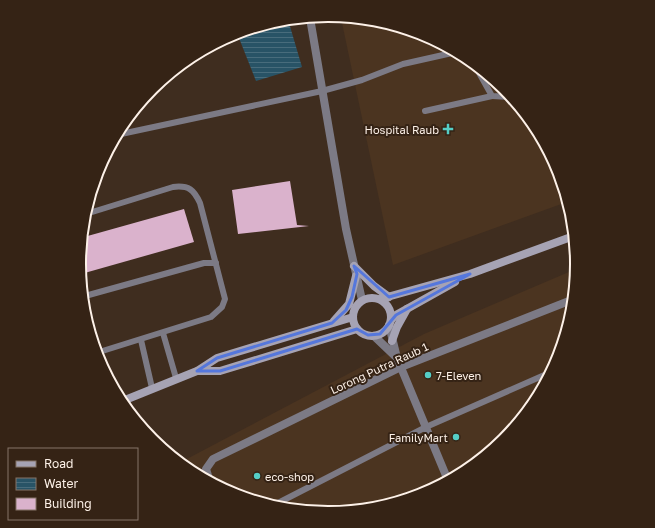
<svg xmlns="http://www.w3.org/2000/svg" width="655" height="528" viewBox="0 0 655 528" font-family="'Golos Text',sans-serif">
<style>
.built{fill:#4b3420}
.water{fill:url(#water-rules)}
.building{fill:#dab2cc}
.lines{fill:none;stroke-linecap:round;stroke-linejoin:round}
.lane{stroke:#7c7a85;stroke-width:6}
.street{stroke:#7c7a85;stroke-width:8}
.secondary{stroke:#a6a3b4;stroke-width:8}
.marked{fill:none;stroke:#5577dc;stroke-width:3;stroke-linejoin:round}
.poi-dot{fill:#55cec6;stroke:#352315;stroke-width:1.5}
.labels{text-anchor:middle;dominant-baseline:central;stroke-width:4;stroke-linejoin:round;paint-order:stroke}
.poi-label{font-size:11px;fill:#fdf1e8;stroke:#352315;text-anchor:end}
.street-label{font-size:11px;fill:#fdf1e8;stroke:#352315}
.rim{fill:none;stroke:#fdf1e8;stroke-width:2}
</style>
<defs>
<pattern id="water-rules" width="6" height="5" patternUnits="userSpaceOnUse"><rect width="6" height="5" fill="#285366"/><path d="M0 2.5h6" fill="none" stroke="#486c7c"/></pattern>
</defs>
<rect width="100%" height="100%" fill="#3f2d1f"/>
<!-- built -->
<g class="built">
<polygon points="341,18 423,34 504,88 558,169 564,203 393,265"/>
<polygon points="576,269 557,359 503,440 423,494 327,513 232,494 183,461 424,334"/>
</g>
<!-- water -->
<polygon class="water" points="289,23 302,67 256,81 237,33"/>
<!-- building -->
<g class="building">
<polygon points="290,181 297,225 309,226 238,234 232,190"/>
<polygon points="184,209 194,242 81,274 79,264 84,237"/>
</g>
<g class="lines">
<!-- lane -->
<g class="lane">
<polyline points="478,71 492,96 510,97"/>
<polyline points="425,111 492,96"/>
<polyline points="121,134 322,91 362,80 403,64 452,53"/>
<path d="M89,213L173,187C189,185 194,190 200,203L225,299L222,307L211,317L96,353"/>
<polyline points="85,296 204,263 216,263"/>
<polyline points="163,333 176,378"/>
<polyline points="141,340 152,388"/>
<polyline points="278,503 426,427 549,373"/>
</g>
<!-- street -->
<g class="street">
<polyline points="310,18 346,229 362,300"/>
<polyline points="389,325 397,358 447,478"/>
<polyline points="374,336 395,356"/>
<polyline points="209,479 206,469 213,459 401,367 569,301"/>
</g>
<!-- secondary -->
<g class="secondary">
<polyline points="354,266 374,286 389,297"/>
<circle cx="372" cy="317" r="19"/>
<polyline points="380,299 470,274 571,237"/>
<polyline points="391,320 396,315 455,282"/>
<polyline points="334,321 349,304 356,276"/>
<polyline points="392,341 397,327 407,309"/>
<polyline points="198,371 220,371 357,329"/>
<polyline points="125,400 197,371 217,358 353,317"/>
</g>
</g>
<!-- marked area -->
<path class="marked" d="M354,266L389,297L470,274L396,315L380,334L368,335L357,329L220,371H197L217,358L332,323L346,310L352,297L357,274Z"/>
<!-- markers -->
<g class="poi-dot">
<path d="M446 123h4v4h4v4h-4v4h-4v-4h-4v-4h4z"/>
<circle cx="428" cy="375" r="4"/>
<circle cx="456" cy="437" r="4"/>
<circle cx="257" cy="476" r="4"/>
</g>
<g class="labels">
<!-- poi labels -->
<g class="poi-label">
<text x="439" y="129">Hospital Raub</text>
<text x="436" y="375" text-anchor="start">7-Eleven</text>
<text x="448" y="437">FamilyMart</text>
<text x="265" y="476" text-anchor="start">eco-shop</text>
</g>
<!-- street labels -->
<g class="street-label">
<text transform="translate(379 368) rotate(-25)">Lorong Putra Raub 1</text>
</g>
</g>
<!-- crop -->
<path d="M0 0H655V528H0ZM86 264a242 242 0 1 1 484 0a242 242 0 1 1-484 0Z" fill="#352315" fill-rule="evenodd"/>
<path class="rim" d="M86 264a242 242 0 1 1 484 0a242 242 0 1 1-484 0Z"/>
<!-- legend -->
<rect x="8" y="448" width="130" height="72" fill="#352315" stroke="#857569"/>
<rect x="16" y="461" width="20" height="6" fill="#a6a3b4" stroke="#857569"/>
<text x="44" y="468" font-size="12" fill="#fdf1e8">Road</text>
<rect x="16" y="478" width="20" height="12" fill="url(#water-rules)" stroke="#857569"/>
<text x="44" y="488" font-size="12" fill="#fdf1e8">Water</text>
<rect x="16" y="498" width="20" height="12" fill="#dab2cc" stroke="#857569"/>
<text x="44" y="508" font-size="12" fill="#fdf1e8">Building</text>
</svg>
